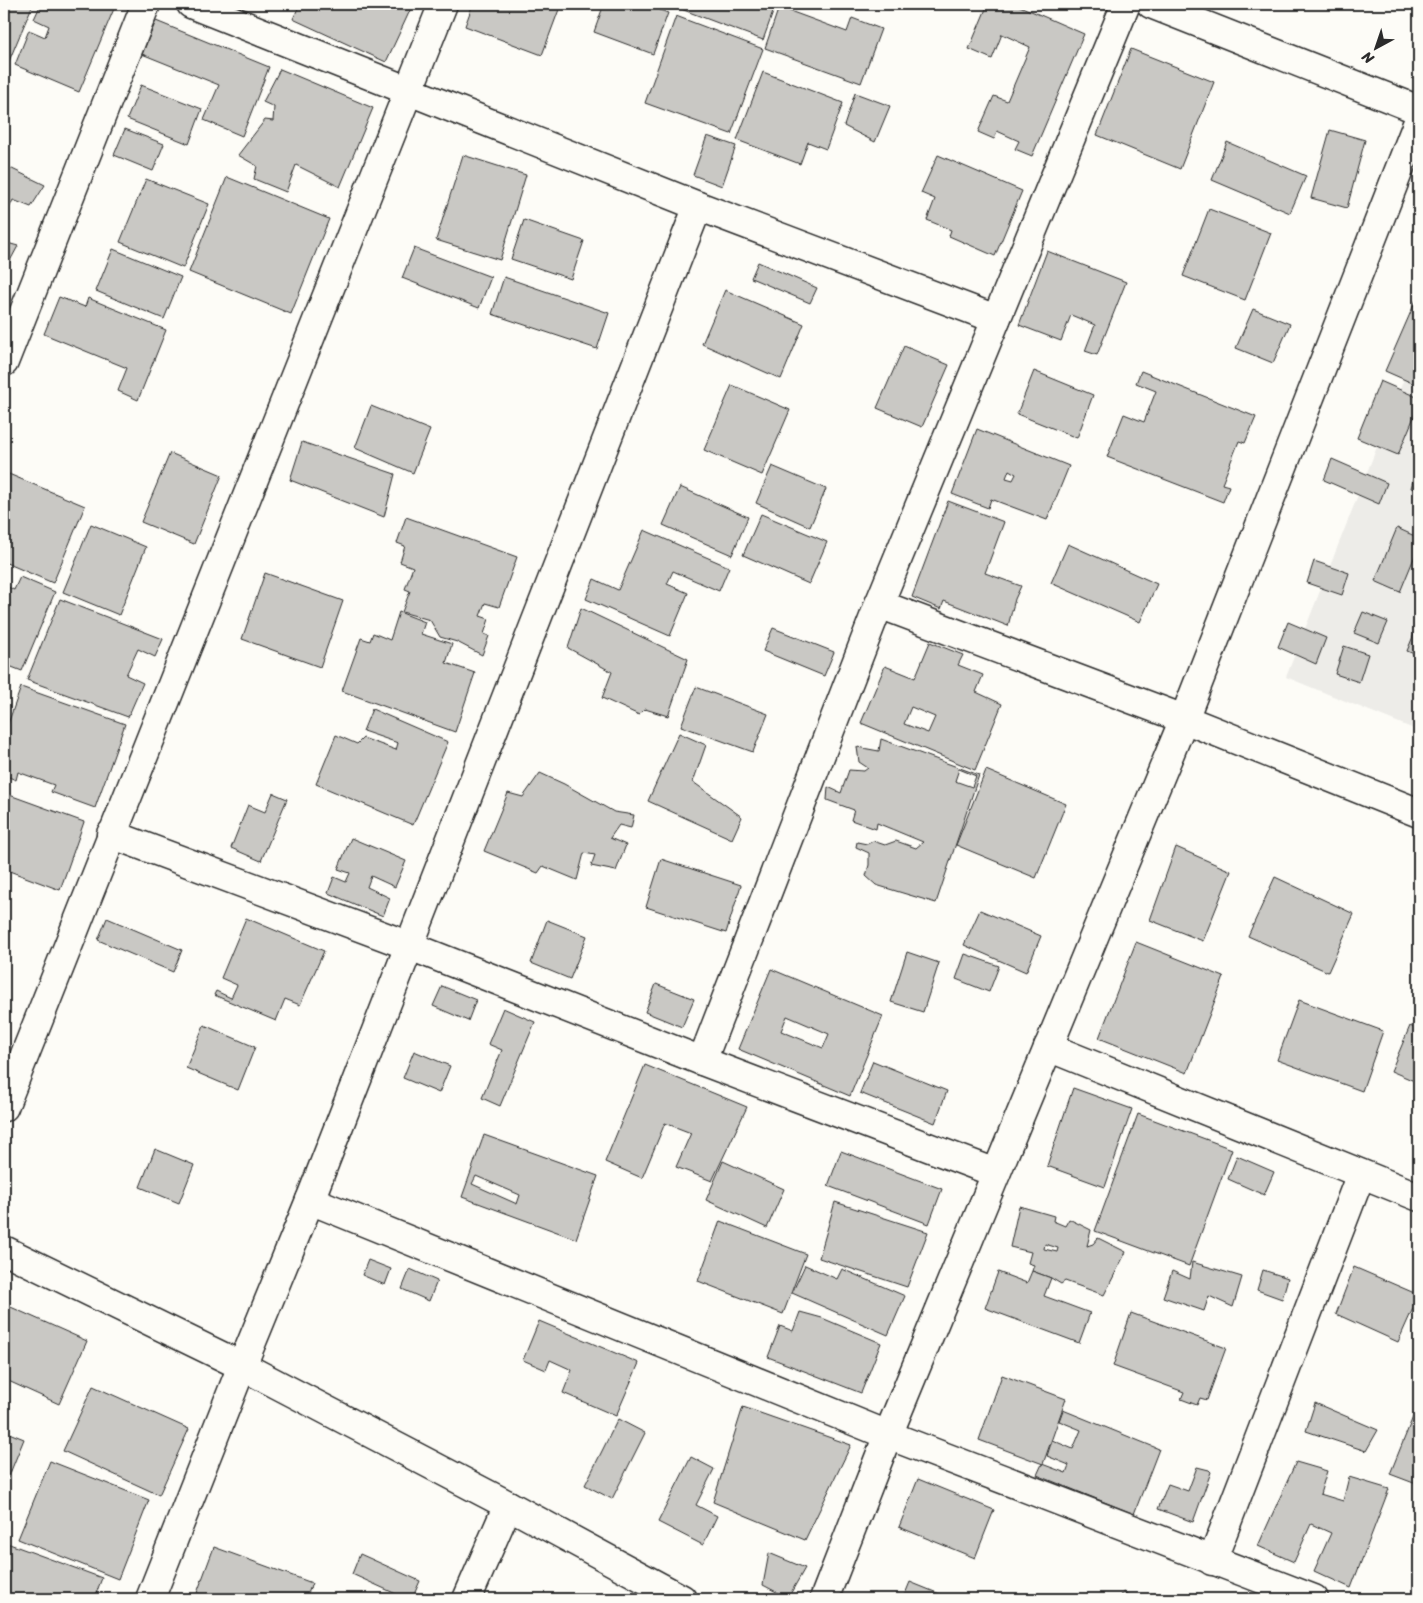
<svg xmlns="http://www.w3.org/2000/svg" width="1423" height="1603" viewBox="0 0 1423 1603" font-family="Sriracha,sans-serif">
<style>
.built{fill:#edece8}
.building{fill:#c9c8c4;stroke:#2b2b2b;fill-rule:evenodd}
.lines{fill:none;stroke-linecap:round;stroke-linejoin:round}
.minor-casing{stroke:#2b2b2b;stroke-width:31}
.minor{stroke:#fdfcf7;stroke-width:28}
</style>
<rect width="100%" height="100%" fill="#fdfcf7"/>
<filter id="ink" filterUnits="userSpaceOnUse"><feTurbulence type="fractalNoise" baseFrequency=".02" numOctaves="2"/><feDisplacementMap in="SourceGraphic" scale="10" xChannelSelector="R" yChannelSelector="G"/><feConvolveMatrix kernelMatrix="1 2 1 2 8 2 1 2 1" color-interpolation-filters="sRGB"/></filter>
<g filter="url(#ink)">
<!-- built -->
<polygon class="built" points="1419,341 1419,731 1286,677"/>
<!-- building -->
<g class="building">
<polygon points="4,4 33,4 9,61 4,59"/>
<polygon points="41,4 116,4 79,92 15,65 29,30 45,37 49,26 34,19"/>
<polygon points="300,4 413,4 386,62 293,19"/>
<polygon points="473,4 561,4 542,55 465,26"/>
<polygon points="604,4 643,4 668,13 653,54 594,32"/>
<polygon points="683,4 776,4 763,40 681,9"/>
<polygon points="988,4 1015,4 1084,34 1032,156 1015,149 1019,141 997,131 994,139 978,132 994,96 1007,101 1030,47 1002,34 992,59 969,49"/>
<polygon points="779,7 847,32 852,18 881,29 861,83 765,48"/>
<polygon points="676,16 763,49 731,134 645,103"/>
<polygon points="156,21 269,67 242,136 204,120 219,85 142,54"/>
<polygon points="1131,49 1214,82 1180,169 1097,135"/>
<polygon points="280,69 373,108 340,187 296,165 286,192 254,179 257,166 238,155 265,120 273,121 274,107 263,102"/>
<polygon points="763,72 843,103 826,149 808,142 800,164 737,140"/>
<polygon points="141,85 202,109 189,144 127,119"/>
<polygon points="855,93 890,106 875,142 844,126"/>
<polygon points="125,129 164,144 153,171 114,155"/>
<polygon points="1330,130 1365,140 1347,208 1311,198"/>
<polygon points="707,136 736,146 722,186 693,175"/>
<polygon points="1227,142 1306,176 1290,213 1212,180"/>
<polygon points="463,155 526,175 500,260 436,240"/>
<polygon points="938,155 1022,191 995,256 949,236 951,230 927,220 935,199 921,193"/>
<polygon points="4,165 45,185 31,207 13,200 4,219"/>
<polygon points="227,177 329,219 291,314 189,272"/>
<polygon points="146,179 209,204 183,268 120,242"/>
<polygon points="1209,209 1271,233 1245,300 1183,276"/>
<polygon points="524,220 584,241 571,279 511,259"/>
<polygon points="4,242 18,246 4,272"/>
<polygon points="414,248 491,277 479,308 402,278"/>
<polygon points="113,249 181,277 164,319 96,291"/>
<polygon points="1047,251 1126,282 1097,355 1085,351 1095,325 1071,315 1061,341 1019,325"/>
<polygon points="758,262 817,288 810,303 751,278"/>
<polygon points="504,277 609,313 597,349 492,314"/>
<polygon points="725,290 804,324 781,379 702,344"/>
<polygon points="59,297 85,307 88,298 166,330 138,400 118,391 127,368 44,334"/>
<polygon points="1416,300 1419,301 1419,386 1385,371"/>
<polygon points="1253,309 1290,324 1273,363 1236,348"/>
<polygon points="904,346 949,365 922,427 877,408"/>
<polygon points="1034,371 1093,395 1077,438 1017,414"/>
<polygon points="1141,371 1256,417 1245,443 1239,441 1222,484 1229,486 1223,502 1107,457 1124,414 1144,422 1156,391 1136,383"/>
<polygon points="1380,381 1419,398 1419,405 1398,455 1357,438"/>
<polygon points="732,385 790,410 762,475 704,450"/>
<polygon points="371,406 430,430 413,473 355,448"/>
<path d="M977,429L1069,466L1047,520L991,499L988,508L952,494ZM1009,470L1016,474L1013,480L1006,478Z"/>
<polygon points="302,442 395,474 384,517 290,480"/>
<polygon points="170,453 222,475 194,544 141,522"/>
<polygon points="1332,459 1387,483 1379,504 1324,480"/>
<polygon points="772,466 826,489 810,527 756,503"/>
<polygon points="1417,466 1419,467 1419,491 1411,488"/>
<polygon points="4,472 85,506 53,583 4,562"/>
<polygon points="680,487 748,517 732,555 663,525"/>
<polygon points="1419,500 1419,518 1414,516"/>
<polygon points="948,501 1004,522 985,573 1021,586 1015,599 1008,626 944,601 941,609 912,597"/>
<polygon points="761,514 827,542 809,584 743,555"/>
<polygon points="406,517 517,557 499,607 485,603 480,616 489,619 484,634 489,636 482,655 457,642 440,637 430,620 402,612 410,591 405,589 413,567 400,562 405,546 397,543"/>
<polygon points="91,524 146,547 119,615 63,592"/>
<polygon points="1397,528 1419,538 1419,546 1400,592 1375,581"/>
<polygon points="644,530 729,567 719,591 673,571 667,584 688,593 670,636 586,599 594,579 618,590"/>
<polygon points="1068,544 1157,584 1140,622 1051,583"/>
<polygon points="1314,561 1349,573 1342,595 1307,583"/>
<polygon points="265,573 343,601 320,667 242,639"/>
<polygon points="20,577 55,592 22,671 4,664 4,585 14,590"/>
<polygon points="60,599 163,639 155,657 138,649 126,675 143,683 128,717 27,680"/>
<polygon points="581,608 688,659 668,716 645,709 639,715 602,698 612,672 568,648"/>
<polygon points="399,612 425,622 421,634 452,644 446,663 475,673 455,732 342,691 361,638 370,641 373,633 390,640"/>
<polygon points="1363,612 1388,622 1379,643 1354,633"/>
<polygon points="1288,622 1326,638 1316,664 1278,647"/>
<polygon points="1419,622 1419,656 1407,651"/>
<polygon points="773,628 834,652 824,676 763,651"/>
<path d="M930,642L963,655L958,665L983,675L976,692L1002,704L975,770L861,723L885,666L915,678ZM911,707L935,717L928,733L904,724Z"/>
<polygon points="1344,646 1368,654 1359,682 1335,674"/>
<polygon points="21,687 125,724 95,808 51,792 54,785 18,772 16,780 4,775 4,735"/>
<polygon points="696,687 768,714 753,752 681,726"/>
<polygon points="372,709 448,742 413,825 316,784 336,735 357,744 363,738 396,750 398,743 363,731"/>
<polygon points="679,733 706,745 693,782 742,817 732,839 648,801"/>
<path d="M881,739L979,775L936,903L876,885L866,876L869,865V853L856,847L857,842L867,844L873,841L885,845L896,841L916,848L923,842L877,823L876,829L851,820L854,810L827,800L828,787L841,793L849,770L864,771L868,768L859,762L857,747L879,751ZM959,769L976,776L972,787L955,781Z"/>
<polygon points="986,770 1066,804 1036,878 956,845"/>
<polygon points="540,773 564,784 614,812 634,815 631,828 619,825 610,838 626,845 616,871 591,866 595,855 584,853 577,880 543,866 538,873 484,851 508,793 523,797"/>
<polygon points="4,793 84,822 60,890 4,869"/>
<polygon points="273,793 287,799 261,861 231,848 248,805 265,812"/>
<polygon points="351,838 406,861 395,887 371,876 367,887 390,898 383,916 328,893 334,877 346,882 350,873 338,869"/>
<polygon points="1176,847 1231,871 1203,941 1150,920"/>
<polygon points="661,859 741,885 726,933 646,907"/>
<polygon points="1275,877 1354,914 1328,972 1248,936"/>
<polygon points="980,910 1041,936 1026,972 964,945"/>
<polygon points="107,918 182,950 173,972 98,940"/>
<polygon points="246,918 324,951 300,1005 285,999 276,1021 214,995 216,991 231,998 237,985 221,978"/>
<polygon points="547,920 587,936 570,979 531,963"/>
<polygon points="1136,942 1224,977 1187,1073 1099,1038"/>
<polygon points="907,952 939,963 923,1012 891,1002"/>
<polygon points="965,954 999,966 989,992 956,979"/>
<path d="M771,969L883,1016L850,1096L738,1049ZM787,1016L829,1034L823,1048L781,1031Z"/>
<polygon points="656,984 694,999 682,1027 645,1012"/>
<polygon points="442,986 476,1000 468,1021 433,1006"/>
<polygon points="1299,1000 1383,1031 1362,1091 1277,1060"/>
<polygon points="503,1008 535,1022 500,1106 482,1098 502,1050 488,1044"/>
<polygon points="204,1025 255,1047 238,1090 186,1068"/>
<polygon points="1410,1026 1419,1030 1419,1083 1391,1071"/>
<polygon points="414,1051 450,1066 439,1093 403,1078"/>
<polygon points="873,1061 947,1091 935,1123 860,1093"/>
<polygon points="645,1065 747,1107 712,1181 676,1167 691,1133 665,1123 642,1178 605,1162"/>
<polygon points="1073,1088 1132,1109 1105,1187 1047,1166"/>
<polygon points="1138,1114 1232,1149 1189,1266 1095,1231"/>
<path d="M484,1135L598,1176L576,1239L462,1197ZM476,1176L520,1195L517,1204L472,1184Z"/>
<polygon points="155,1149 194,1165 179,1203 140,1187"/>
<polygon points="841,1151 942,1189 929,1224 828,1186"/>
<polygon points="1237,1156 1274,1172 1264,1195 1228,1179"/>
<polygon points="723,1161 784,1189 767,1228 706,1200"/>
<polygon points="835,1202 928,1232 907,1287 819,1258"/>
<path d="M1019,1206L1054,1216L1053,1221L1065,1226L1069,1219L1091,1230L1087,1246L1093,1244L1098,1238L1126,1252L1104,1295L1065,1281L1061,1284L1051,1278L1032,1271L1034,1265L1028,1263L1031,1252L1010,1247ZM1045,1244L1058,1248L1057,1252L1044,1249Z"/>
<polygon points="720,1221 806,1254 783,1314 698,1281"/>
<polygon points="368,1260 391,1269 385,1285 362,1275"/>
<polygon points="1192,1262 1242,1277 1233,1307 1209,1296 1204,1311 1163,1297 1172,1271 1190,1279"/>
<polygon points="805,1265 837,1279 842,1269 905,1296 888,1335 792,1293"/>
<polygon points="1354,1267 1419,1295 1398,1342 1336,1314"/>
<polygon points="410,1269 437,1281 429,1301 402,1289"/>
<polygon points="1263,1270 1288,1278 1282,1299 1257,1290"/>
<polygon points="1032,1271 1051,1278 1044,1296 1090,1313 1079,1343 985,1308 998,1272 1027,1283"/>
<polygon points="4,1304 87,1341 59,1404 4,1379"/>
<polygon points="800,1312 822,1318 881,1343 861,1393 768,1357 780,1326 793,1331"/>
<polygon points="1131,1313 1226,1348 1207,1400 1200,1398 1197,1405 1181,1399 1184,1392 1113,1366"/>
<polygon points="539,1321 639,1363 616,1416 563,1393 572,1370 550,1360 546,1370 523,1360"/>
<polygon points="1002,1375 1066,1399 1043,1464 979,1440"/>
<polygon points="93,1386 189,1429 159,1495 63,1451"/>
<polygon points="1315,1403 1378,1430 1366,1451 1306,1431"/>
<polygon points="743,1407 851,1445 805,1540 713,1502"/>
<polygon points="1063,1410 1159,1449 1134,1514 1037,1475 1042,1464 1066,1473 1069,1465 1047,1456 1052,1440 1073,1449 1081,1430 1059,1421"/>
<polygon points="1415,1412 1419,1414 1419,1485 1390,1474"/>
<polygon points="618,1419 645,1433 612,1499 585,1485"/>
<polygon points="4,1431 24,1439 4,1488"/>
<polygon points="691,1457 714,1469 696,1505 717,1516 703,1545 658,1522"/>
<polygon points="50,1461 149,1500 118,1579 18,1539"/>
<polygon points="1296,1462 1327,1471 1320,1494 1343,1501 1349,1477 1389,1489 1351,1588 1314,1571 1331,1533 1311,1524 1294,1562 1258,1546"/>
<polygon points="1197,1467 1209,1470 1211,1472 1193,1522 1158,1509 1168,1484 1188,1491"/>
<polygon points="918,1479 994,1510 975,1558 899,1527"/>
<polygon points="4,1542 102,1578 94,1599 4,1599"/>
<polygon points="214,1547 312,1583 306,1599 213,1599 197,1593"/>
<polygon points="769,1553 805,1568 788,1598 763,1585"/>
<polygon points="360,1554 420,1581 412,1599 407,1599 352,1574"/>
<polygon points="910,1582 952,1599 903,1599"/>
<polygon points="1123,1592 1136,1599 1120,1599"/>
<polygon points="1206,1596 1226,1599 1205,1599"/>
</g>
<g class="lines">
<!-- minor casing -->
<g class="minor-casing">
<g id="minor">
<polyline points="191,4 698,206 996,319"/>
<polyline points="1151,4 1419,110"/>
<polyline points="4,362 146,4"/>
<polyline points="879,604 1184,719 1419,813"/>
<polyline points="111,834 410,946 702,1061 996,1173"/>
<polyline points="1048,1047 1419,1197"/>
<polyline points="702,1061 879,604 1126,4"/>
<polyline points="4,1107 443,4"/>
<polyline points="310,1200 888,1435 1314,1599"/>
<polyline points="4,1250 242,1366 508,1505 682,1599"/>
<polyline points="1212,1561 1361,1174"/>
<polyline points="150,1599 242,1366 310,1200 698,206"/>
<polyline points="467,1599 508,1505"/>
<polyline points="824,1599 888,1435 1184,719 1419,119"/>
</g>
</g>
<!-- minor -->
<use href="#minor" class="minor"/>
</g>
</g>
<!-- margin -->
<rect width="1423" height="1603" fill="none" stroke="#fdfcf7" stroke-width="20"/>
<rect x="10" y="10" width="1403" height="1583" fill="none" stroke="#2b2b2b" stroke-width="2" filter="url(#ink)"/>
<!-- north arrow -->
<g transform="translate(1376 48) rotate(220)" stroke="#fdfcf7" stroke-width="4" paint-order="stroke">
<path d="M0-4L9 19L0 12L-9 19Z" fill="#2b2b2b"/>
<text y="-8" font-size="14" font-weight="bold" text-anchor="middle" fill="#2b2b2b">N</text>
</g>
</svg>
